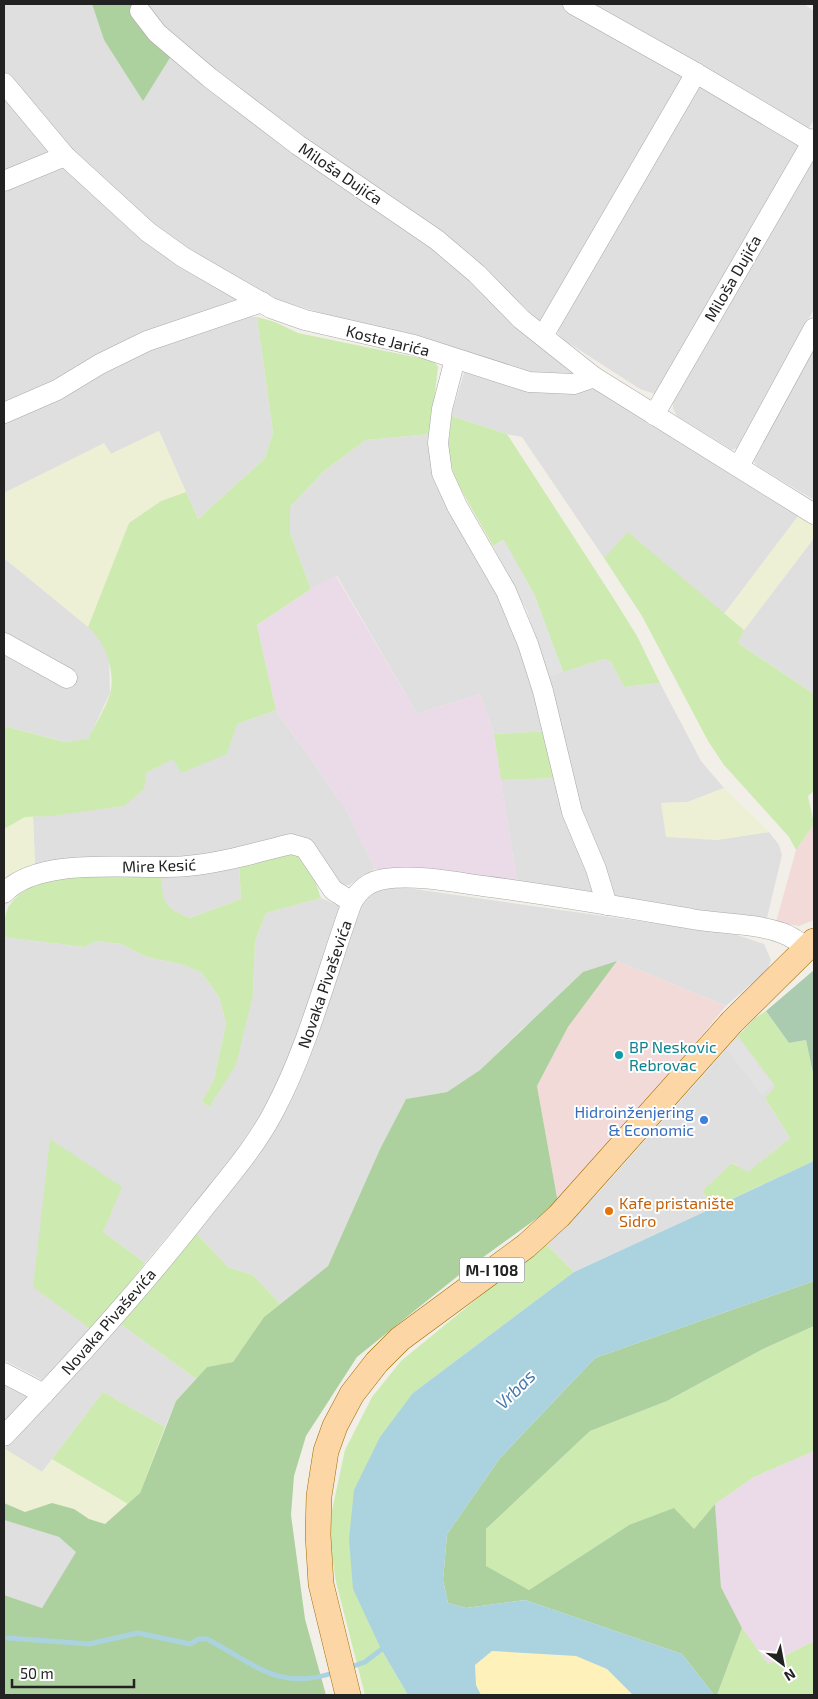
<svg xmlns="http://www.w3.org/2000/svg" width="818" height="1699" viewBox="0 0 818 1699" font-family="'Exo 2',sans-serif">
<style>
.residential{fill:#e0dfdf}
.commercial{fill:#f2dad9}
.industrial{fill:#ebdbe8}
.farmland{fill:#eef0d5}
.grass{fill:#cdebb0}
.forest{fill:#add19e}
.sand{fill:#fff1ba}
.cemetery{fill:#aacbaf}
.parking{fill:#e2e2e2}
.water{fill:#aad3df}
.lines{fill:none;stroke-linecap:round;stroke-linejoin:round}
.stream{stroke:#aad3df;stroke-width:5}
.minor-casing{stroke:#a9a9a9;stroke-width:21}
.major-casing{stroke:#a06b00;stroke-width:26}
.minor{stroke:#fff;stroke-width:20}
.major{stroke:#fcd6a4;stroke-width:25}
.culture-dot{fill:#0f9aa8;stroke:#fff;stroke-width:2}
.shop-dot{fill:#3f7fe0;stroke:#fff;stroke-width:2}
.food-dot{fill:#e8710a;stroke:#fff;stroke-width:2}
.labels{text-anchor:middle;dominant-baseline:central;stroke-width:4;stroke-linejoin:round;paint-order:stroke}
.shield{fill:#fff;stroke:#646464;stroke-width:1}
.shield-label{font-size:15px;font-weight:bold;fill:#222}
.street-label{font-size:16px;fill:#222;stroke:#fff}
.culture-label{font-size:16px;fill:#0d838f;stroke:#fff;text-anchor:start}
.shop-label{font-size:16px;fill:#366cbe;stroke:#fff;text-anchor:end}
.food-label{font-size:16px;fill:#c56008;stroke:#fff;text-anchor:start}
.water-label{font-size:18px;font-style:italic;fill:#4a7aab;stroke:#fff}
</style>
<rect width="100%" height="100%" fill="#f2efe9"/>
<!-- residential -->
<g class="residential">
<polygon points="4,4 92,4 104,40 143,100 173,53 419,235 582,367 571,378 547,379 490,364 459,349 350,322 266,296 195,256 155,226 78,159 4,76"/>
<polygon points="143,4 564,4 685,75 546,319 540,321 456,247 304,142 198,62"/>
<polygon points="588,4 804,4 814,11 814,120 808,129"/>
<polygon points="697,79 802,144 655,394 640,389 564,340 559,335 556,327"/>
<polygon points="4,93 50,152 4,176"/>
<polygon points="814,153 814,309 737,448 732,450 677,416 673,409 673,400"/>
<polygon points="63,165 243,299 4,404 4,187"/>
<polygon points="245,316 257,317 273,432 265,458 198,519 159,431 111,454 104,444 4,493 4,419 152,346"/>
<polygon points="814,343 814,500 757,466 753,460"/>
<polygon points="465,369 601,390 668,435 799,515 724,614 628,533 604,558 522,437 507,434 451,416"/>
<polygon points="430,434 516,631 550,731 494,734 480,694 417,714 337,576 311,589 290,533 290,507 324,471 366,440"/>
<polygon points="814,538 814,694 738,643 744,630"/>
<polygon points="4,558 97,634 109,657 110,693 88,740 66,742 4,726"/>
<polygon points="605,659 611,662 624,687 660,683 701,761 724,788 688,802 661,803 716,840 769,832 779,845 782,855 766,922 613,899 581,812 549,676"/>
<polygon points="276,710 346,809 375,869 349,885 341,885 192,858 35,865 33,817 124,806 146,773 237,724"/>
<polygon points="558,778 597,896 517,883 501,780"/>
<polygon points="239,864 241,899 190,918 170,910 162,897 161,877"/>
<polygon points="393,886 737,935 764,944 771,960 768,969 726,1006 617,961 523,1028 480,1070 447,1092 406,1099 380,1149 328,1266 280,1304 253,1275 228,1267 196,1233 241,1173 363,898 376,891"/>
<polygon points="321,898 342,907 293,1046 265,1110 243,1146 145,1263 103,1232 121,1187 50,1140 92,1330 48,1378 42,1380 4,1360 4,937 84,947 96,941 121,944 147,957 184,965 202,973 219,997 226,1023 214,1080 202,1101 209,1107 253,995 255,941 266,913"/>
<polygon points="738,1036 775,1086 765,1098 790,1138 748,1173 733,1163 703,1190 710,1209 574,1272 545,1243 598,1193"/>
<polygon points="119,1323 196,1379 176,1401 165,1427 103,1392 42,1472 5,1449"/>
<polygon points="4,1380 30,1396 4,1424"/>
<polygon points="4,1520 59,1537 77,1552 42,1608 4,1595"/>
</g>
<!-- commercial -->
<g class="commercial">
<polygon points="814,824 814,920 799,926 776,922 796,850"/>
<polygon points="617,961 726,1006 628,1124 558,1203 537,1086 568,1027"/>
</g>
<!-- industrial -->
<g class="industrial">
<polygon points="336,576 417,714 480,694 494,734 517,883 474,876 375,869 346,809 276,710 257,625 311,589"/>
<polygon points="814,1451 814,1641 768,1664 742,1629 721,1587 715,1504 754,1477"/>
</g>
<!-- farmland -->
<g class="farmland">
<polygon points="159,431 186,492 161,501 129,523 88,627 4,558 4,493 104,443 111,454"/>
<polygon points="799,515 814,526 814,538 744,630 724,614"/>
<polygon points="724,788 769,832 716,840 666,837 661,803 688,802"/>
<polygon points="25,817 33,817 35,865 4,881 4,829"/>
<polygon points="5,1449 42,1472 52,1459 128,1504 105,1524 89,1519 74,1509 52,1504 25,1512 4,1503"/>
</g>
<!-- grass -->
<g class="grass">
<path d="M257,317L275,322L298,333L434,361L438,367L430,434L366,440L324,471L290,507V533L311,589L257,625L276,710L237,724L227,754L181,773L173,759L146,773L144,789L124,806L52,816L25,817L4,829V726L65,742L88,739C95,725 105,709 110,694C116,672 105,641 88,627L129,523L161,501L186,492L198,519L265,458L273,432Z"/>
<polygon points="451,416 507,434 614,599 637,636 660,683 624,687 611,662 605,659 563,672 534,594 503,540 493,546 455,479 448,452"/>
<polygon points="628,532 744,630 738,643 814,694 814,791 808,796 814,824 796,850 789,837 724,765 708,741 642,616 604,558"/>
<polygon points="550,731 558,778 501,780 494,734"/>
<path d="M290,853C313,862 313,876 321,898L266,913L255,941L253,995L236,1065L209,1107L202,1101L214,1080L226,1023L219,997L202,973L184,965L147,957L121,944L96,941L84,947L4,937C4,927 4,911 11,903C39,867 120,875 161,877C163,904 165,908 190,918L241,899L239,864Z"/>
<polygon points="766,1011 789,1043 806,1040 814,1078 814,1161 710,1209 703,1190 732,1163 748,1172 790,1138 765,1098 775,1086 738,1036 755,1018"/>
<polygon points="50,1139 122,1187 103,1232 145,1263 92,1330 33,1287"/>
<polygon points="196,1233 228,1267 253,1275 280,1304 264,1317 233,1362 207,1367 196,1379 119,1323"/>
<polygon points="545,1243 574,1272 413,1393 381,1649 408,1695 365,1695 336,1582 328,1529 345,1450 372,1397 401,1361"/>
<polygon points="814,1326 814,1451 754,1477 715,1504 694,1529 629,1525 529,1590 485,1566 486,1529 590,1431 667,1401 763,1349"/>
<polygon points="103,1392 165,1427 140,1493 128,1504 52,1459"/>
<polygon points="742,1628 768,1664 814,1641 814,1695 717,1695"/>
</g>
<!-- forest -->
<g class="forest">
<polygon points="92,4 136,4 173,53 143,101 104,40"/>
<polygon points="617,961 568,1027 537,1086 558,1203 464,1271 357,1357 306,1436 294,1476 291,1515 305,1619 326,1695 4,1695 4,1595 42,1608 76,1552 59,1537 4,1520 4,1503 25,1512 52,1503 74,1509 89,1519 105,1524 140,1493 176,1401 207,1367 233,1362 264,1317 328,1266 380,1149 406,1099 447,1092 480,1070 583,972"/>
<polygon points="814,1281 814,1326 763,1349 667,1401 590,1431 486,1529 486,1566 529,1590 629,1525 674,1508 694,1529 715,1504 721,1587 742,1628 717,1695 714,1695 682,1654 525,1600 466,1608 448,1603 443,1580 447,1534 500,1458 595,1358"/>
</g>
<!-- sand -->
<polygon class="sand" points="492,1651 576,1656 608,1669 633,1695 481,1695 476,1685 475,1665"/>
<!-- cemetery -->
<polygon class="cemetery" points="814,970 814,1078 806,1040 789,1043 766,1011"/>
<!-- parking -->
<g class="parking">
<polygon points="504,540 534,594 563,672 549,676 527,611 493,546"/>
<polygon points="738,1038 773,1085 762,1095 727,1050"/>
</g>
<!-- water -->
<polygon class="water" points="814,1161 814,1281 595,1358 500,1458 447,1534 443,1580 448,1603 466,1608 525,1600 682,1654 714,1695 633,1695 607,1669 576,1656 492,1651 475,1665 476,1685 481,1695 408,1695 381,1649 353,1589 349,1539 354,1490 380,1437 413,1393 574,1272"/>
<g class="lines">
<!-- stream -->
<g class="stream">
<path d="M8,1638L89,1644L138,1633L190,1644L199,1639H207C255,1664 278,1692 336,1672"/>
<polyline points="348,1668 365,1662 386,1646"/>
</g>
<!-- minor casing -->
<g class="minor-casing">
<g id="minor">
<polyline points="573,4 696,73 812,142"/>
<polyline points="140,11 157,33 210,78 298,145 437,240 477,274 521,319 594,377"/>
<polyline points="4,83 65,156 148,232 183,257 271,308 305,320 414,345 529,382 574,384 594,377 814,514"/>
<polyline points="4,181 65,156"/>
<polyline points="543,336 696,73"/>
<polyline points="455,359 442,409 438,443 442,473 457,506 506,591 528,644 543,691 572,812 596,869 607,905"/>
<polyline points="4,413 57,390 100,364 147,341 262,302"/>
<polyline points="654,415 814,139"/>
<polyline points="739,466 814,328"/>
<polyline points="4,643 67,678"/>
<path d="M4,893C41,854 137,871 187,866C222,863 258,852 291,844L305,848L333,890L352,902"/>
<polyline points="4,1373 44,1394"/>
<path d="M4,1436C73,1364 140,1290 201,1212C227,1179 255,1148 274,1111C309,1045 327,971 352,902C360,889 369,881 385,879C412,874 454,882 483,886C553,895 622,907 692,919C721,924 754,923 782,933C791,936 799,943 808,947"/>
</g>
</g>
<!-- major casing -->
<g class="major-casing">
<polyline id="major" points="348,1695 321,1584 318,1535 319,1496 326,1451 335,1426 352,1394 377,1362 400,1339 526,1246 559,1216 732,1022 814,941"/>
</g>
<!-- minor -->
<use href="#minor" class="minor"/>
<!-- major -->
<use href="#major" class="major"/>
</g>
<!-- markers -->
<circle class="culture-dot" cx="619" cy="1055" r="5"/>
<circle class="shop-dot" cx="704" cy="1120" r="5"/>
<circle class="food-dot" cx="609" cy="1211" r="5"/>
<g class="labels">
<!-- shield labels -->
<rect class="shield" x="459.5" y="1257.5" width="65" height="25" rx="4"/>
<g class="shield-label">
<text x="492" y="1270">M-I 108</text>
</g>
<!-- street labels -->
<g class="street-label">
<text transform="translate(341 173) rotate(34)">Miloša Dujića</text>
<text transform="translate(732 278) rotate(-60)">Miloša Dujića</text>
<text transform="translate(388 340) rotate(14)">Koste Jarića</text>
<text transform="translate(159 865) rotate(-2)">Mire Kesić</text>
<text transform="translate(324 984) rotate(-71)">Novaka Pivaševića</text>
<text transform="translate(108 1321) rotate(-49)">Novaka Pivaševića</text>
</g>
<!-- culture labels -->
<g class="culture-label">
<text x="629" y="1046">BP Neskovic<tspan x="629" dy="18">Rebrovac</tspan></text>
</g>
<!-- shop labels -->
<g class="shop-label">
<text x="694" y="1111">Hidroinženjering<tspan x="694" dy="18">&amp; Economic</tspan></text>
</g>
<!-- food labels -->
<g class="food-label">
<text x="619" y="1202">Kafe pristanište<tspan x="619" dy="18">Sidro</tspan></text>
</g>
<!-- water labels -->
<g class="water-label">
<text transform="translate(515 1389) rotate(-45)">Vrbas</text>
</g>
</g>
<!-- border -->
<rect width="818" height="1699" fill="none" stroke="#222222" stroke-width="10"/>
<!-- north arrow -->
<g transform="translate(783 1664) rotate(148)" stroke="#ffffff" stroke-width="4" paint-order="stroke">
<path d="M0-4L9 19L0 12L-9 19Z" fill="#222222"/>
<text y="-8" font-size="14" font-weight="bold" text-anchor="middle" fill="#222222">N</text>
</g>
<!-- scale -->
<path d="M12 1679v8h122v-8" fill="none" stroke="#222222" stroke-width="2.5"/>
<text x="20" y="1679" font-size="15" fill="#222222" stroke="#ffffff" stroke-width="4" paint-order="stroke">50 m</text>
</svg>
